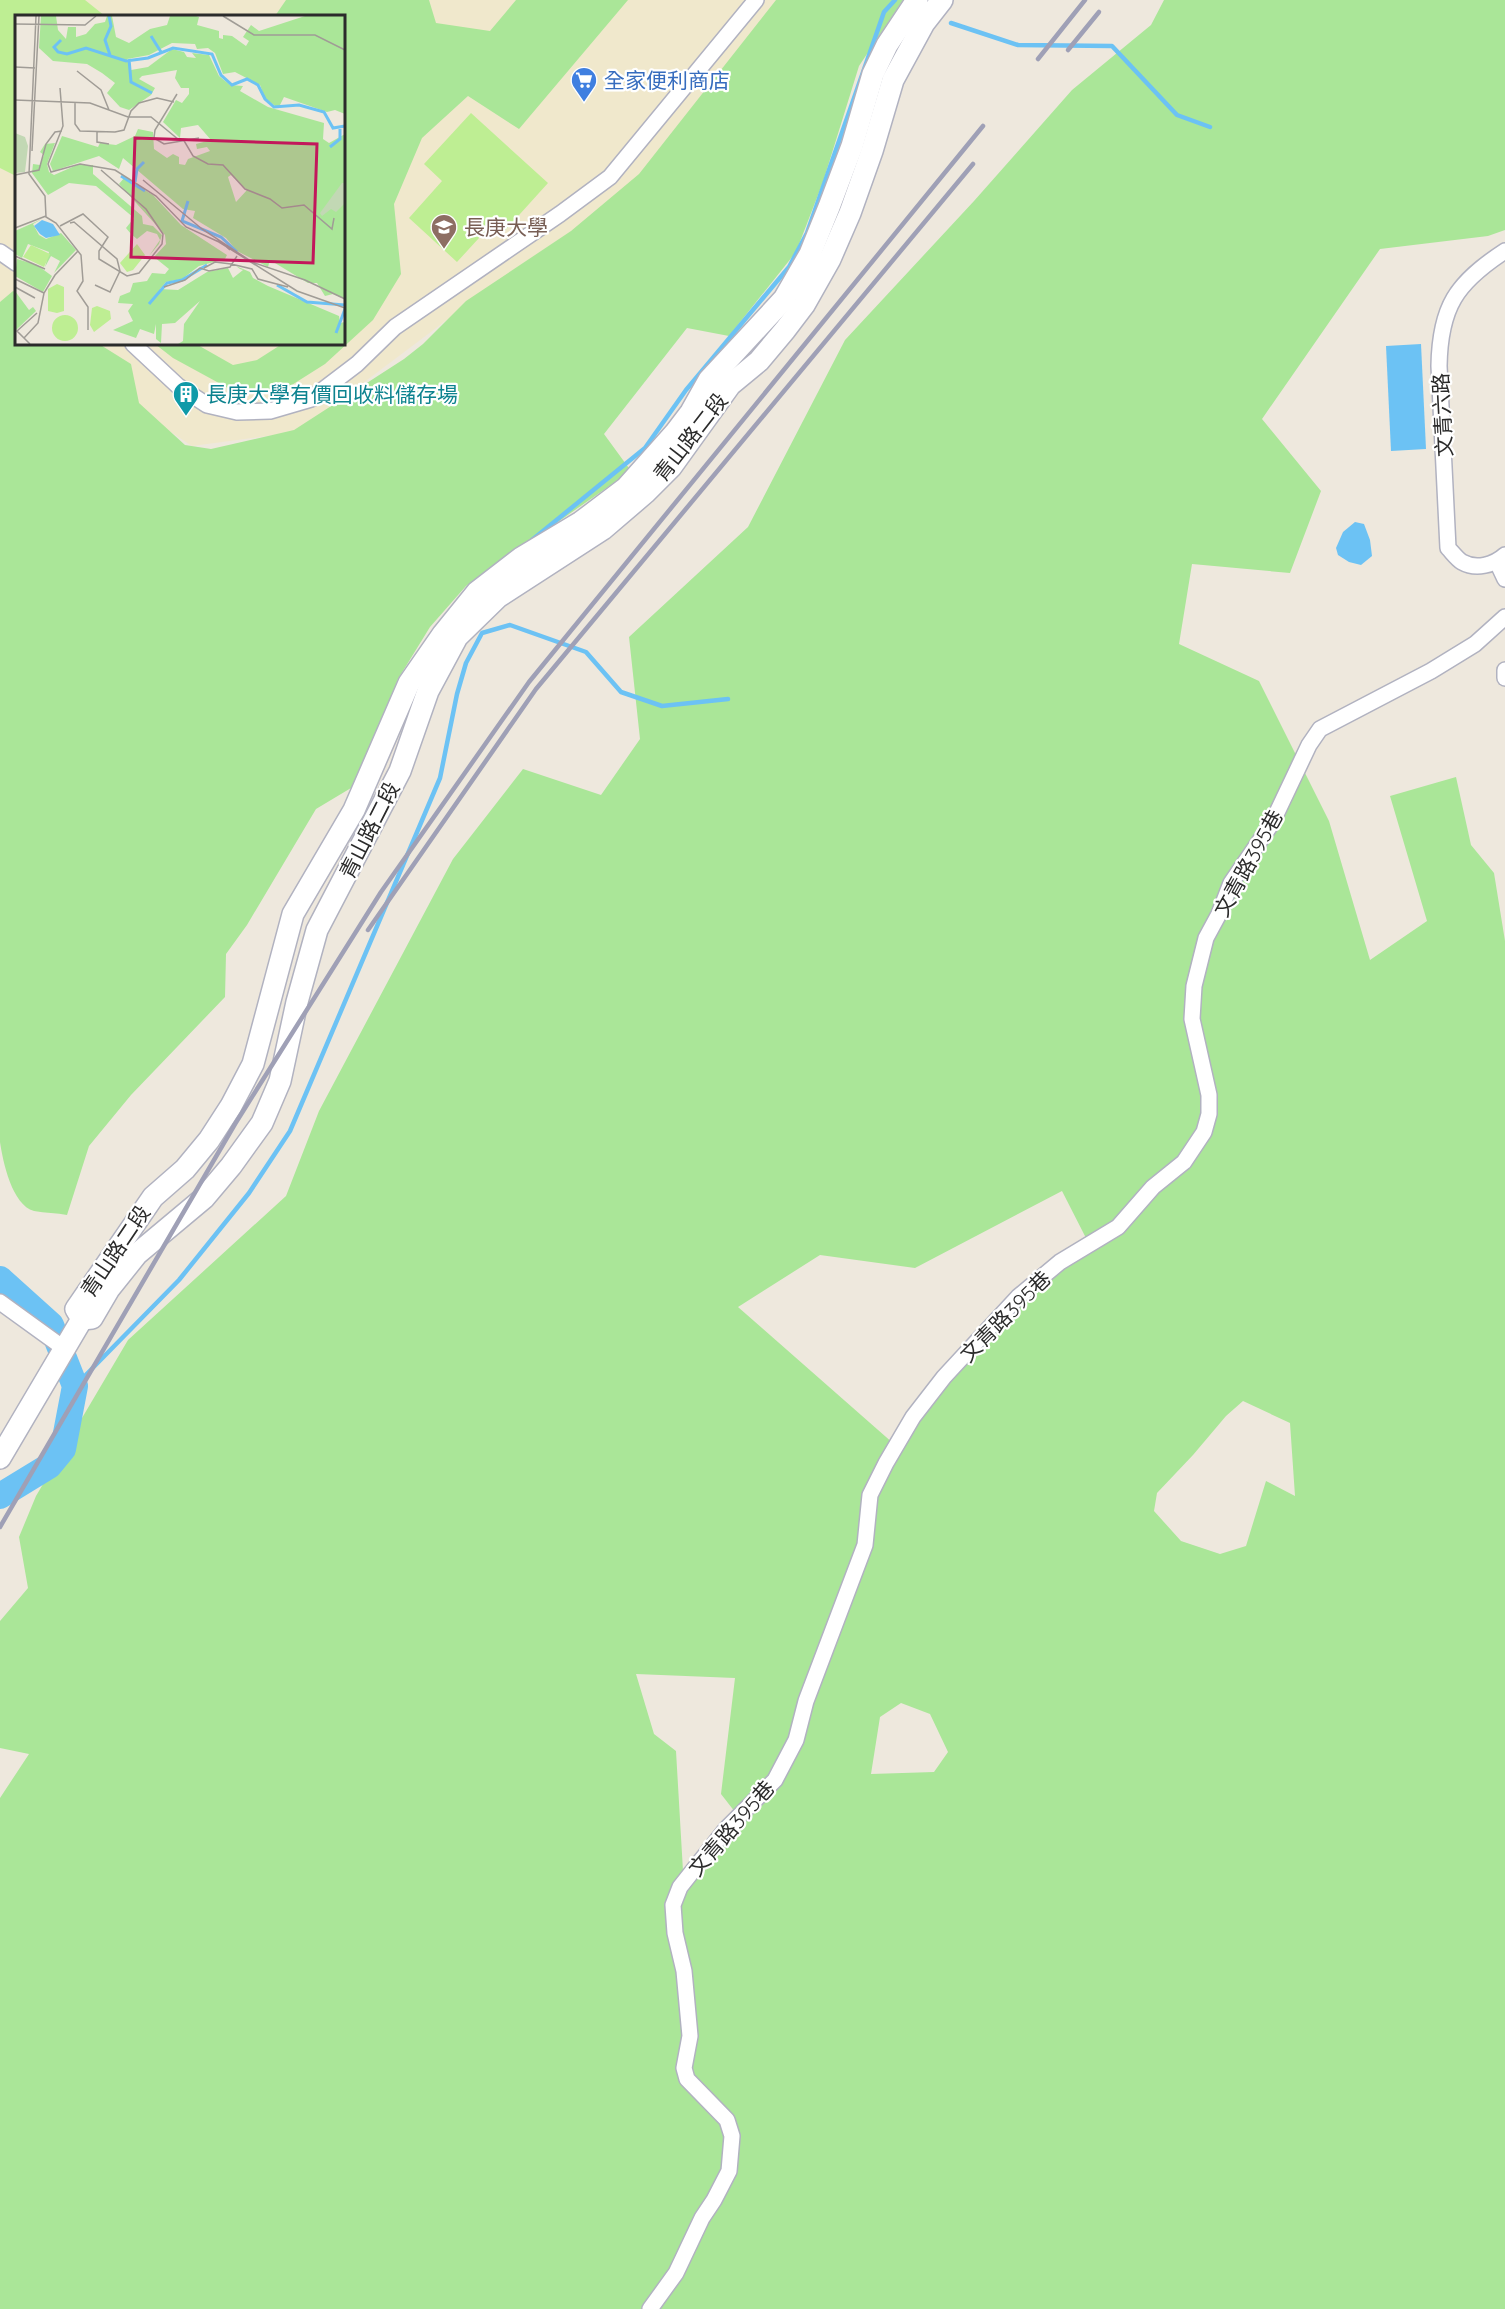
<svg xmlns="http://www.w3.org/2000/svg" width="1505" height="2309" viewBox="0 0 1505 2309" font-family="Quicksand,'Noto Sans TC',sans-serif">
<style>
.education{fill:#f0e8cc}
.green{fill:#aae698;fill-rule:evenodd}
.pitch{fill:#beee93}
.water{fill:#6cc2f4}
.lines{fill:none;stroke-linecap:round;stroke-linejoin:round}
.stream{stroke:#6cc2f4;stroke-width:4.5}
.river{stroke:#6cc2f4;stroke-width:26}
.street-casing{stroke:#b1b2c0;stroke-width:18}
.secondary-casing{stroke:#b1b2c0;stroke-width:24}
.street{stroke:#fff;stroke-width:15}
.secondary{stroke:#fff;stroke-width:21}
.rail{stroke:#9fa0b6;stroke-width:4.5}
.labels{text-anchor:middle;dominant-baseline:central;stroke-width:4.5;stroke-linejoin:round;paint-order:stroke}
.shop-label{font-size:21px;fill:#366cbe;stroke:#fff;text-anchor:start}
.education-label{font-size:21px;fill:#785e54;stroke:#fff;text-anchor:start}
.culture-label{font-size:21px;fill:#0d838f;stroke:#fff;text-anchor:start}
.street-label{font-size:21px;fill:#2b2b2b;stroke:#fff}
.inset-river{fill:none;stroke:#6cc2f4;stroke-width:3}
.inset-road{fill:none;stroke:#a09c96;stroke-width:1.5}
.view{fill:#c2185b;fill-opacity:0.15;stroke:#c2185b;stroke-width:3}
.inset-edge{fill:none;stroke:#2b2b2b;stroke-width:3}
</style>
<rect width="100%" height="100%" fill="#eee8dd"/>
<!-- education -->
<polygon class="education" points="0,0 785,0 626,194 464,307 298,432 192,446 38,344 344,344 344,16 16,16 16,329 0,318"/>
<!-- green -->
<g class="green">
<polygon points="286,0 429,0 436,23 490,31 516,0 628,0 519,129 468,96 422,138 394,204 401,274 373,320 325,364 287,388 239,394 173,358 155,344 196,344 233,365 257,360 282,344 344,344 344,16 275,16"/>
<path d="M776,0H903L859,66L823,182L796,252L729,336L687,328L604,434L631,471L466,586L430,627L398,679L356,785L316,809L247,925L226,954L225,997L131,1095L89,1146L67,1215C57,1213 45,1213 34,1211C12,1205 3,1162 0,1142V302L13,291L16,293V344H99L131,364L139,403L185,445L211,449L294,430L404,359L423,344L466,301L571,231L639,174Z"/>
<path d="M1164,0H1505V230L1488,236L1380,249L1262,419L1321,491L1290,573L1192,564L1179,644L1259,681L1329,821L1370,960L1427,921L1390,796L1456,777L1471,845L1494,873L1505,941V2309H0V1798L29,1754L0,1748V1621L28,1588L19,1537L36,1496L128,1340L286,1196L319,1111L453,859L523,769L601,795L640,739L629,637L748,527L845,340L974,201L1072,90L1151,25ZM1062,1191L1087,1240L935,1380L894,1444L738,1307L820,1255L915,1268ZM1243,1401L1290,1423L1295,1496L1266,1481L1246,1546L1220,1554L1181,1541L1154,1511L1157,1493L1193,1455L1226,1416ZM636,1674L735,1678L721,1794L735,1812L683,1871L676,1751L654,1734ZM901,1703L930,1714L948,1752L934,1772L871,1774L880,1717Z"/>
</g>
<!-- pitch -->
<g class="pitch">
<polygon points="0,0 85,0 105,16 16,16 16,176 0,168"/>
<polygon points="471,113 548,183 501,235 490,226 457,262 409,218 442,181 424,164"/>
</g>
<!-- water -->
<g class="water">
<polygon points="1421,344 1426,449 1391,451 1386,346"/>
<polygon points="1355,522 1364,524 1370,540 1372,556 1361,565 1349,562 1338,555 1336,548 1343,532"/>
</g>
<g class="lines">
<!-- stream -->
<g class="stream">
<polyline points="951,23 1018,45 1112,46 1177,115 1210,127"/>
<polyline points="532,540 645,448 686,390 789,267 807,233 884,12 895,0"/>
<polyline points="75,1386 179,1280 249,1193 290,1131 440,778 457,694 466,663 482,633 510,625 586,652 621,692 662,706 728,699"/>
</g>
<!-- river -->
<polyline class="river" points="0,1279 51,1325 75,1386 63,1449 49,1466 0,1496"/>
<!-- street casing -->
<g class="street-casing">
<g id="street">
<path d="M1505,251C1456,283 1440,307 1439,366L1448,548C1452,552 1457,559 1462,562C1476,570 1494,565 1505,555"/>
<polyline points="0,252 16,263"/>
<polyline points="133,344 178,386 207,405 237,412 270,411 311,399 357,364 395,327 560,214 610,177 756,0"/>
<polyline points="1497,562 1505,579"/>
<polyline points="1505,670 1505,678"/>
<polyline points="0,1302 65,1349"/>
<polyline points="650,2309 676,2273 702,2218 714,2200 729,2171 732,2136 727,2120 687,2079 684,2068 690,2036 684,1971 675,1933 673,1905 680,1887 726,1829 775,1780 796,1740 806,1701 865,1545 870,1495 886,1463 913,1417 944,1377 1018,1297 1060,1262 1118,1227 1153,1187 1184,1162 1204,1132 1209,1114 1209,1095 1192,1019 1194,986 1206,938 1219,914 1231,883 1272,823 1309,745 1320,729 1431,671 1475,644 1505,617"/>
</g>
</g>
<!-- secondary casing -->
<g class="secondary-casing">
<g id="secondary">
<polyline points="82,1319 92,1318 109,1289 137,1254 204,1198 231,1166 262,1123 280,1081 297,1002 317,930 400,771 428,691 457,637 498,597 603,529 645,493 671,467 730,385 759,361 785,330 804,305 830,259 850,213 872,151 893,80 924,23 942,0"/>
<polyline points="82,1319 76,1309 153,1197 185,1169 209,1140 231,1106 253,1064 293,914 354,810 409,683 443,634 477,592 521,558 581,522 626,488 675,433 691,412 709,380 784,299 810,254 829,207 852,146 873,74 887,45 917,0"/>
<polyline points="0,1458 82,1319"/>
</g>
</g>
<!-- street -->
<use href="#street" class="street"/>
<!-- secondary -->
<use href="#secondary" class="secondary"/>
<!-- rail -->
<g class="rail">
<polyline points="1068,50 1099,12"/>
<polyline points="1038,59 1085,0"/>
<polyline points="368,930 536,689 973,164"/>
<polyline points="0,1527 235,1124 381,892 529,682 983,126"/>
</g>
</g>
<!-- icons -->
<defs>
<g id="supermarket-pin" transform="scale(1.35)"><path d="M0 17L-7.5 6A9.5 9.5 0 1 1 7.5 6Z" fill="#3f7fe0" stroke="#fff"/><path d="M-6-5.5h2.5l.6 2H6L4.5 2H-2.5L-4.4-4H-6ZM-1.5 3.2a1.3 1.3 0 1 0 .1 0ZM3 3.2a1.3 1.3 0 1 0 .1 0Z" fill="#fff"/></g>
<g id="university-pin" transform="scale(1.35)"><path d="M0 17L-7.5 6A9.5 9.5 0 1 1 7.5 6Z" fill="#8d6e63" stroke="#fff"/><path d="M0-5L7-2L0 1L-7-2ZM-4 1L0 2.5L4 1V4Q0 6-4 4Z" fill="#fff"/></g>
<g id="building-pin" transform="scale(1.35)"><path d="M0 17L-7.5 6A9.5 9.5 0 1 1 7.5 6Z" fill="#0f9aa8" stroke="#fff"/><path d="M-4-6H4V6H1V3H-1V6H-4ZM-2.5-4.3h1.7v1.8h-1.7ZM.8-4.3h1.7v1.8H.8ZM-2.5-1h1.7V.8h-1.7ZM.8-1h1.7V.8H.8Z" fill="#fff"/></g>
</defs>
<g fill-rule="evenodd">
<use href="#supermarket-pin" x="584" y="80"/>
<use href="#university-pin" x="444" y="227"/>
<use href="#building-pin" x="186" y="394"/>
</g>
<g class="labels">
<!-- shop labels -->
<g class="shop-label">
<text x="604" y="80">全家便利商店</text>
</g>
<!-- education labels -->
<g class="education-label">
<text x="464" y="227">長庚大學</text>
</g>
<!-- culture labels -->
<g class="culture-label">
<text x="206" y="394">長庚大學有價回收料儲存場</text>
</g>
<!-- street labels -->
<g class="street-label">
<text transform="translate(1442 415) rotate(-93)">文青六路</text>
<text transform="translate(690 437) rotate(-52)">青山路二段</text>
<text transform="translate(369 830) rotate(-63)">青山路二段</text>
<text transform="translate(1248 863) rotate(-61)">文青路395巷</text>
<text transform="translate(115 1251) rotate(-56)">青山路二段</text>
<text transform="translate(1005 1316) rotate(-45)">文青路395巷</text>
<text transform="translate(731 1828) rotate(-49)">文青路395巷</text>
</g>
</g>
<!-- overview -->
<g transform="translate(15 15)">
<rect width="330" height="330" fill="#eee8dd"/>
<path d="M26,1H41L43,15L51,24L53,12H61V22L71,19L80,9L90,7L92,1H97L101,22L114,28L135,14L152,10L155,1H181L184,2L182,10L204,16V23L208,24V20L217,21L231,31L234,26L228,22L236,10L244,16L290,1H330V99L320,95L312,97L269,82L264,92L260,91L250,83L245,70L220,57L208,59L200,38L193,33L182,34L180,29L157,28L134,40L112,44L116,55L133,52L157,34L169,37L172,42L181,43L177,38L194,40L204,61L215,70L228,71L225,76L253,92L309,108L308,124L314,128L330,119V284L318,279L310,281L302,268H293L255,245L253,252L222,236L211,223L178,203L180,196L168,194L108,143L104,154L84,141L38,156L35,149L47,121L83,132L85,128L101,130L120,121L123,114L138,117L139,134L152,143L158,139L164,142V149L170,150L173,144L195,136L192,132L182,134L181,129L196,125L183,110L166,113L165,123L148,107L161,85L167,88L174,79V73H166L160,63L162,55L127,61L124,64L140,73L136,80L114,95L105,92L92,78L100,68L87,58L72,49L38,46L24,33ZM216,160L232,175L221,187L213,162ZM40,128L32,149L34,157L39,160L62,150H78V159L127,201L128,209L138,211L147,220L144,229L134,241L145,225L142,219L132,216L122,224L116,219L111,213L119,203L81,171L54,168L33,180L17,158L18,149L25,150L29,140L25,137L30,129ZM109,163L138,180L166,210L212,240L210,244L184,251L167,264L151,267L145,274L163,275L192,257L213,253L218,263L228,255L225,254L221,251L235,257L238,263L253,271L324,301L325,308L330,307V329H163L168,326L169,309L185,286L160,308L147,309L146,328L141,324V309L139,319L125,314L121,323L98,315L118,306L113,296L118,289L103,288L105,281L115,277L118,268L132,266L137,258L150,259L154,254L139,242L151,229L150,220L104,169ZM27,204L18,209L24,220L31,224L46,218L61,235L39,258L45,246L36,241L30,252L34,237L13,229L7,243L0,239V216ZM2,244L22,250L37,261L28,277L0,261ZM0,276L14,295L18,292L21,296L0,316Z" fill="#aae698" fill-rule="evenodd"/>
<path d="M0,118L10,122L13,131L10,157L0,158ZM327,168H330V188L321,197L316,194L307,201L305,198Z" fill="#c2d8b4"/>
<path d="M122,229L130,240L118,255L112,257L105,248ZM16,230L35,239L29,252L8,242ZM42,269L49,272V296L42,298L33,296V274ZM82,291L95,296L96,304L79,317L75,310L77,293ZM37 313a13 13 0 1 1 26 0a13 13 0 1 1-26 0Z" fill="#beee93"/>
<path d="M27,205L38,209L45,220L31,223L25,219L19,211Z" fill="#6cc2f4"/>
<path class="inset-river" d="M94,1L96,11L90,25L95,40M136,21L146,37M46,25L39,32L43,37L52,39L71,33L111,46L133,43L158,33L197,39L206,60L217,70L232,64L243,70L250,84L259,92L284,90L309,97L318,113L330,111M114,44L116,67L137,78M315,132L325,124V114M106,161L130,176M120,167L122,154L129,147M173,186L167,206L206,222L222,237M262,270L292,287L330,290M134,289L152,268L167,265L192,250M321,318L330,294"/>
<path class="inset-road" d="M21,1L14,159L30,181L31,202L41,208L66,240L68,266L62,276L73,292V315M208,1L239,20H300L330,35M0,9L70,10L81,1M0,52L20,53M62,56L86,75L94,95M45,73L48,111L33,149L36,157L65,149L100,155L141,181L171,212L204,227L282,276L330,293M162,79L140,115L139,123L149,129L184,123M0,85L75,88L113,102H136L164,125M60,87V109L65,116L100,117L109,115L116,96L124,88L142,83L159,87M82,117V127L94,129M168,124L178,141L193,149L208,150L230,174L255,184L267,193L289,190L317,214L319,203M17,136L24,1M0,160L24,155L31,129L40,117L47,116M128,165L187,214L237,247L290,265L330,284M55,208L59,207L102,244L105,256L95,277L80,270M45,211L68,199L93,222L84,236V244L112,261L124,258L147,229L148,219L131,194L86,155M0,213L31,201M201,223L215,235M0,241L30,254M189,253L200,247L216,249L237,254L243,264L273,272M0,264L29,278M0,272L20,283M149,272L170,265L185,253L194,256L215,252L222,241M9,323L23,308L29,278L40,260L63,236M15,329L2,316L22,298"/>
<path class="view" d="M120,123L302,129L298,248L116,242Z"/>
<rect width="330" height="330" class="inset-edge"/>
</g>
</svg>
